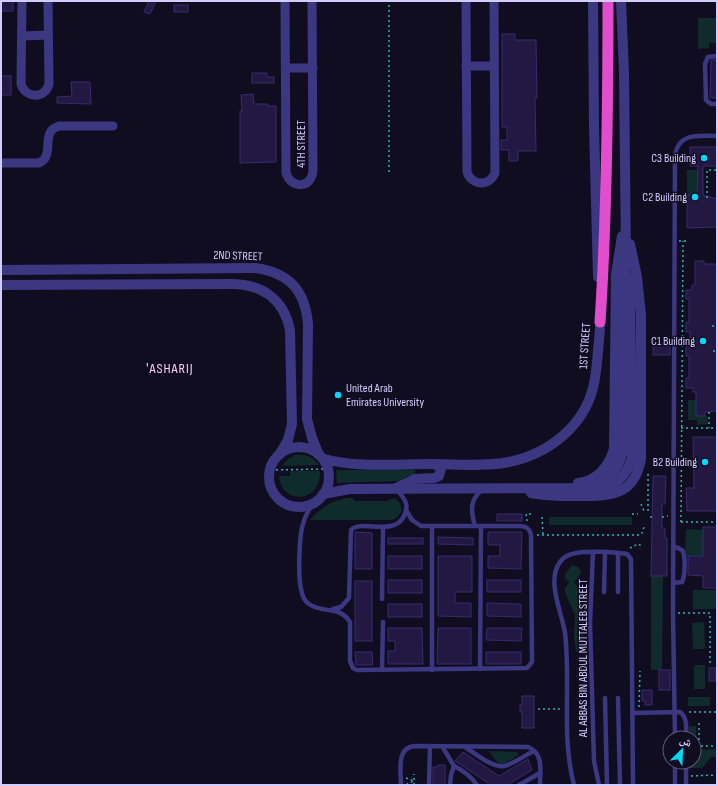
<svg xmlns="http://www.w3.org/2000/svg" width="718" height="786" viewBox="0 0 718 786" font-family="'Sofia Sans Condensed','Noto Naskh Arabic',sans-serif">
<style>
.green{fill:#102b2b}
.building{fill:#221842;stroke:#392a6f}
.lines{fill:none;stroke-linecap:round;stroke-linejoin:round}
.path{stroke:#2cb4af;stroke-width:1.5;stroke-dasharray:2 3;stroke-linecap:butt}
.service{stroke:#3b3781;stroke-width:4.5}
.minor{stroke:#3b3781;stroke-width:9}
.tertiary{stroke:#3b3781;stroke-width:10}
.trunk{stroke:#e14dcd;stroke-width:11}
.poi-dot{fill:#00d9f7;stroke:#110d21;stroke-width:1.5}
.labels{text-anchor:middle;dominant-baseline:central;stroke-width:3;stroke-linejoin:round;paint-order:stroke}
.street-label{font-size:12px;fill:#d3ccff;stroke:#110d21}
.poi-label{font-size:12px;fill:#d3ccff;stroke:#110d21;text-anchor:end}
.quarter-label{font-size:14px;letter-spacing:1px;fill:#ffceec;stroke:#110d21}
</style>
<rect width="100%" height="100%" fill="#110d21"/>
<!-- green -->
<g class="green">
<polygon points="698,18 717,18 717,43 709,43 709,48 698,49"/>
<polygon points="687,170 698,170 697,195 687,195"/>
<polygon points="688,400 696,400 696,416 707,416 707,424 697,425 697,420 688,420"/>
<path d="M295,455C306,454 313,457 319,465L282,466L288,459Z"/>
<path d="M336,470H415V475C407,475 405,479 397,481L337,483Z"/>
<path d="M290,471H320C321,504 281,505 279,476H290Z"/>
<path d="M347,498H353L355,501H387L394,498C405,504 403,516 392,520H310C320,508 331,501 347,498Z"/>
<rect x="549" y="517" width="83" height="8"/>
<polygon points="686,529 703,530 703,556 685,556"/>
<path d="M572,565L578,567L581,571L579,576L574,582C589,601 584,629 581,651L579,653L576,652L574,636L575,615L565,593V588L569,582L565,578V574Z"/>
<polygon points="651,576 663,576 662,670 651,670"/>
<rect x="693" y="590" width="24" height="19"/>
<polygon points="704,622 705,649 693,649 692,623"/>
<rect x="694" y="665" width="11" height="24"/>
<rect x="688" y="697" width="22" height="9"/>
<polygon points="689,726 696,726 696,750 717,749 717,757 711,757 702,768 690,768 689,762 694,762 694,738 689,738"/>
<path d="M489,751L517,752L518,755C501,766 501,769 489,751Z"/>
</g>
<!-- building -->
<g class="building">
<rect x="1" y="1" width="12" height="10"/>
<polygon points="149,1 156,1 150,14 144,12"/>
<rect x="174" y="5" width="14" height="7"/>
<polygon points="502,34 515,34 515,40 536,40 537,98 535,98 536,151 518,151 518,161 509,161 509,150 501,150 501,140 507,140 507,127 502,127"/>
<polygon points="711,60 717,60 717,98 710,98"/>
<polygon points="252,73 267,73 267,77 274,77 274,83 252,83"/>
<rect x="1" y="76" width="10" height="19"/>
<polygon points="71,82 90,82 91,104 57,103 57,97 72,96"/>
<polygon points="253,94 254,104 268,104 268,106 276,106 276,162 240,163 240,111 242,111 241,95"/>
<polygon points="690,147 717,147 717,166 703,166 703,195 717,199 717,227 687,228 687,195 697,195 698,166 690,166"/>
<polygon points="695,261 704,261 704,264 717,264 717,411 705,412 705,416 696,416 696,392 693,392 693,388 686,388 686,378 689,378 689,356 686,356 686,347 690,346 690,332 686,332 686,322 689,322 689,299 686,299 686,290 692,290 692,285 695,285"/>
<rect x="653" y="343" width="17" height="12"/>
<polygon points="693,437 717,437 717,511 687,511 686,488 694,488"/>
<polygon points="653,476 666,476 665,504 662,504 662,528 665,528 665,538 667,538 667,576 651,576"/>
<rect x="497" y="514" width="25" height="7"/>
<polygon points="703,527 717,527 717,588 703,588 703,576 688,575 688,556 703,556"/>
<polygon points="355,532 372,533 372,569 355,569"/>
<polygon points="488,532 522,532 521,569 488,568 488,556 500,556 500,545 488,545"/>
<polygon points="438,537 473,538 473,545 438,544"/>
<rect x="388" y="538" width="35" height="6"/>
<rect x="388" y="556" width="34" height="13"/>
<polygon points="438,556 472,556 472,592 455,592 455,603 471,603 471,617 438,616"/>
<rect x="388" y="580" width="34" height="13"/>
<rect x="487" y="580" width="34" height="12"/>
<rect x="355" y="581" width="17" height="60"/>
<polygon points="487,603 521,604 521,617 487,616"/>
<rect x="388" y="604" width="34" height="13"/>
<polygon points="388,628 422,628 423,664 388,664 388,651 395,651 395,641 388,641"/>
<polygon points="438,628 471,628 471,664 437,664"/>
<polygon points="487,628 522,628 521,641 486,640"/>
<polygon points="355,652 372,652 373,665 356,665"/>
<rect x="486" y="652" width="35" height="12"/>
<rect x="709" y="668" width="7" height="13"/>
<rect x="659" y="670" width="11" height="20"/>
<polygon points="642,690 652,690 652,705 645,705 645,701 642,701"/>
<polygon points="522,696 534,696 534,728 522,728 522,712 520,712 520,705 522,705"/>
<polygon points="463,752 499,776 528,759 532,770 507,785 489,785 488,783 455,761"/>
<polygon points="438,765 445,765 445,785 433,785 433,767 438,767"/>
</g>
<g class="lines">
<!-- path -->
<g class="path">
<polyline points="389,172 389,1"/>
<polyline points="707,198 707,170 717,170"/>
<polyline points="679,241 689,241"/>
<polyline points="712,326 717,326"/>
<polyline points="713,351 717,351"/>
<polyline points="709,412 709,428"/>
<polyline points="681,428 717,428"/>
<polyline points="271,470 326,469"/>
<polyline points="648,474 648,511"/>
<polyline points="641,504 644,511"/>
<polyline points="632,514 638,514"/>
<polyline points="542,517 543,535"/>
<polyline points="650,517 652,517"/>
<polyline points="662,517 668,516"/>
<polyline points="527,521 526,514 531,514"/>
<polyline points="681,522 683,241"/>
<polyline points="681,522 717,522"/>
<polyline points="537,535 640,535 642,533 644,527"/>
<polyline points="630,548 638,544 640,545 640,549"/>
<polyline points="678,613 710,613 710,663"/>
<polyline points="639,707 640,671"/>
<polyline points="538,709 562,709"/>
<polyline points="689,712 717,712"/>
<polyline points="699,723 699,746 717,746"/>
<polyline points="691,776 717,775"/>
<polyline points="406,778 414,781 407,784"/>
<polyline points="414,785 414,774"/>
</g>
<!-- service -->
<g class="service">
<polyline points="717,56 708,57 705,64 706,100 711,104 717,104"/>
<path d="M314,502C309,509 305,516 303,524C299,536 298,577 301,589C302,595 304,601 309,604C323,614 339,605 350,622V661L353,668L357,670L527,668L532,662L531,535C530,529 527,526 520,526H421L412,520L406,510"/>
<path d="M475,526C471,512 469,500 482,490"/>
<polyline points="593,552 590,623 594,761 599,785"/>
<polyline points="618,553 618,592"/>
<path d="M673,583L682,582C685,577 686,555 682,550C679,548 676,547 673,547"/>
<polyline points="604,592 605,552"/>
<polyline points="382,599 383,527"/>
<path d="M333,609L341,607L349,598L351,530C362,519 391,536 403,518C406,513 407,508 406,503C404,498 401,494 397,491"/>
<polyline points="480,669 481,526"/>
<polyline points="382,670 383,622"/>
<polyline points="432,670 432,527"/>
<polyline points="605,698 607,785"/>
<polyline points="618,698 620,785"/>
<path d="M632,713L680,712C688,718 686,729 686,738"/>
<path d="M675,738L673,613L675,155C679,132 699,136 717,136"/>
<polyline points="442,746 454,766"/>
<path d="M465,747C475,753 492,768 504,766C514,764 525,755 534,751"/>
<polyline points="675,762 675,785"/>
<path d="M401,785C401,772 396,748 414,746L528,747C544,753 540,771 540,785"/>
<polyline points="429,785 430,746"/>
<path d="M450,785L451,775L454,766C464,771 471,776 477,785"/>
<polyline points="519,785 540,773"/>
<path d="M574,785C561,736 571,683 565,633C562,613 546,580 560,562C563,558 567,555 572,554C583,550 615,552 627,554L631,559L633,785"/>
<polyline points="686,785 686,762"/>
</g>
<!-- minor -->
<g class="minor">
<path d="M22,1L21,84C26,99 45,99 49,84L48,1"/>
<path d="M285,1L286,173C292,190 312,188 313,170L312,1"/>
<path d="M466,1L467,172C472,186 489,187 495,173L494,1"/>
<polyline points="22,36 48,35"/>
<polyline points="466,66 494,66"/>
<polyline points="286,68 313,68"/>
<path d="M1,163H39C56,156 39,132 59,126H113"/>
</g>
<!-- tertiary -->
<g class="tertiary">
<polyline points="593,1 594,127 598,277"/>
<path d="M1,270L256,268C289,273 305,290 308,324L307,419L312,438L319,455"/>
<path d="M1,285L231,284C262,284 284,299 290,330L292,424L288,440L279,455"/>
<circle cx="299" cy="477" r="30"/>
<path d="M324,459C358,468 395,464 430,464C455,464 484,467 509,462C548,454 583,427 593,388C596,376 597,364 598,351C599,339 601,327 600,315"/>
<path d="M578,483C597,481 609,466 614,449L616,274L622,236"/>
<polyline points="396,488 415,479 434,478 439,476 441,469 438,466 434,464"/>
<path d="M594,492C613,489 627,476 632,458L630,278"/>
<path d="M531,493C546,496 561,496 577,496C609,496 634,497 641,459V315L637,277L630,244"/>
<path d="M323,494L350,489L587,488C609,482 622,467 624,444V302L626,259L624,72L621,1"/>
</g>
<!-- trunk -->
<path class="trunk" d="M600,322C607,215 608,108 608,1"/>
</g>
<!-- markers -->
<g class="poi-dot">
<circle cx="704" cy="158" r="4"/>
<circle cx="695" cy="197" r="4"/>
<circle cx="703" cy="341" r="4"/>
<circle cx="338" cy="395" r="4"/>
<circle cx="705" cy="462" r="4"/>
</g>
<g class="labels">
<!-- street labels -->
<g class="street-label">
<text transform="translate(301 144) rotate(-90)">4TH STREET</text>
<text transform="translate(238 256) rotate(2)">2ND STREET</text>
<text transform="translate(585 346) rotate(-86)">1ST STREET</text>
<text transform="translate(583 658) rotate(-90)">AL ABBAS BIN ABDUL MUTTALEB STREET</text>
</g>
<!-- poi labels -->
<g class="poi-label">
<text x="696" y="158">C3 Building</text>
<text x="687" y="197">C2 Building</text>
<text x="695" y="341">C1 Building</text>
<text x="346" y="388" text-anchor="start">United Arab<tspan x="346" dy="14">Emirates University</tspan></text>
<text x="697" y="462">B2 Building</text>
</g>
<!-- quarter labels -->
<g class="quarter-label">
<text x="170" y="368">'ASHARIJ</text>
</g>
</g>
<!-- border -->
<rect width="718" height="786" fill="none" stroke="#d3ccff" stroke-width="4"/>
<!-- north arrow -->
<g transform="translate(682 750) rotate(24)"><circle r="19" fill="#110d21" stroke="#5f597a"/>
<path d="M0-3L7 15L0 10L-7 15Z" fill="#00d9f7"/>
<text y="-6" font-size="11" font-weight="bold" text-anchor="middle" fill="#d3ccff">ش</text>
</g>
</svg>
